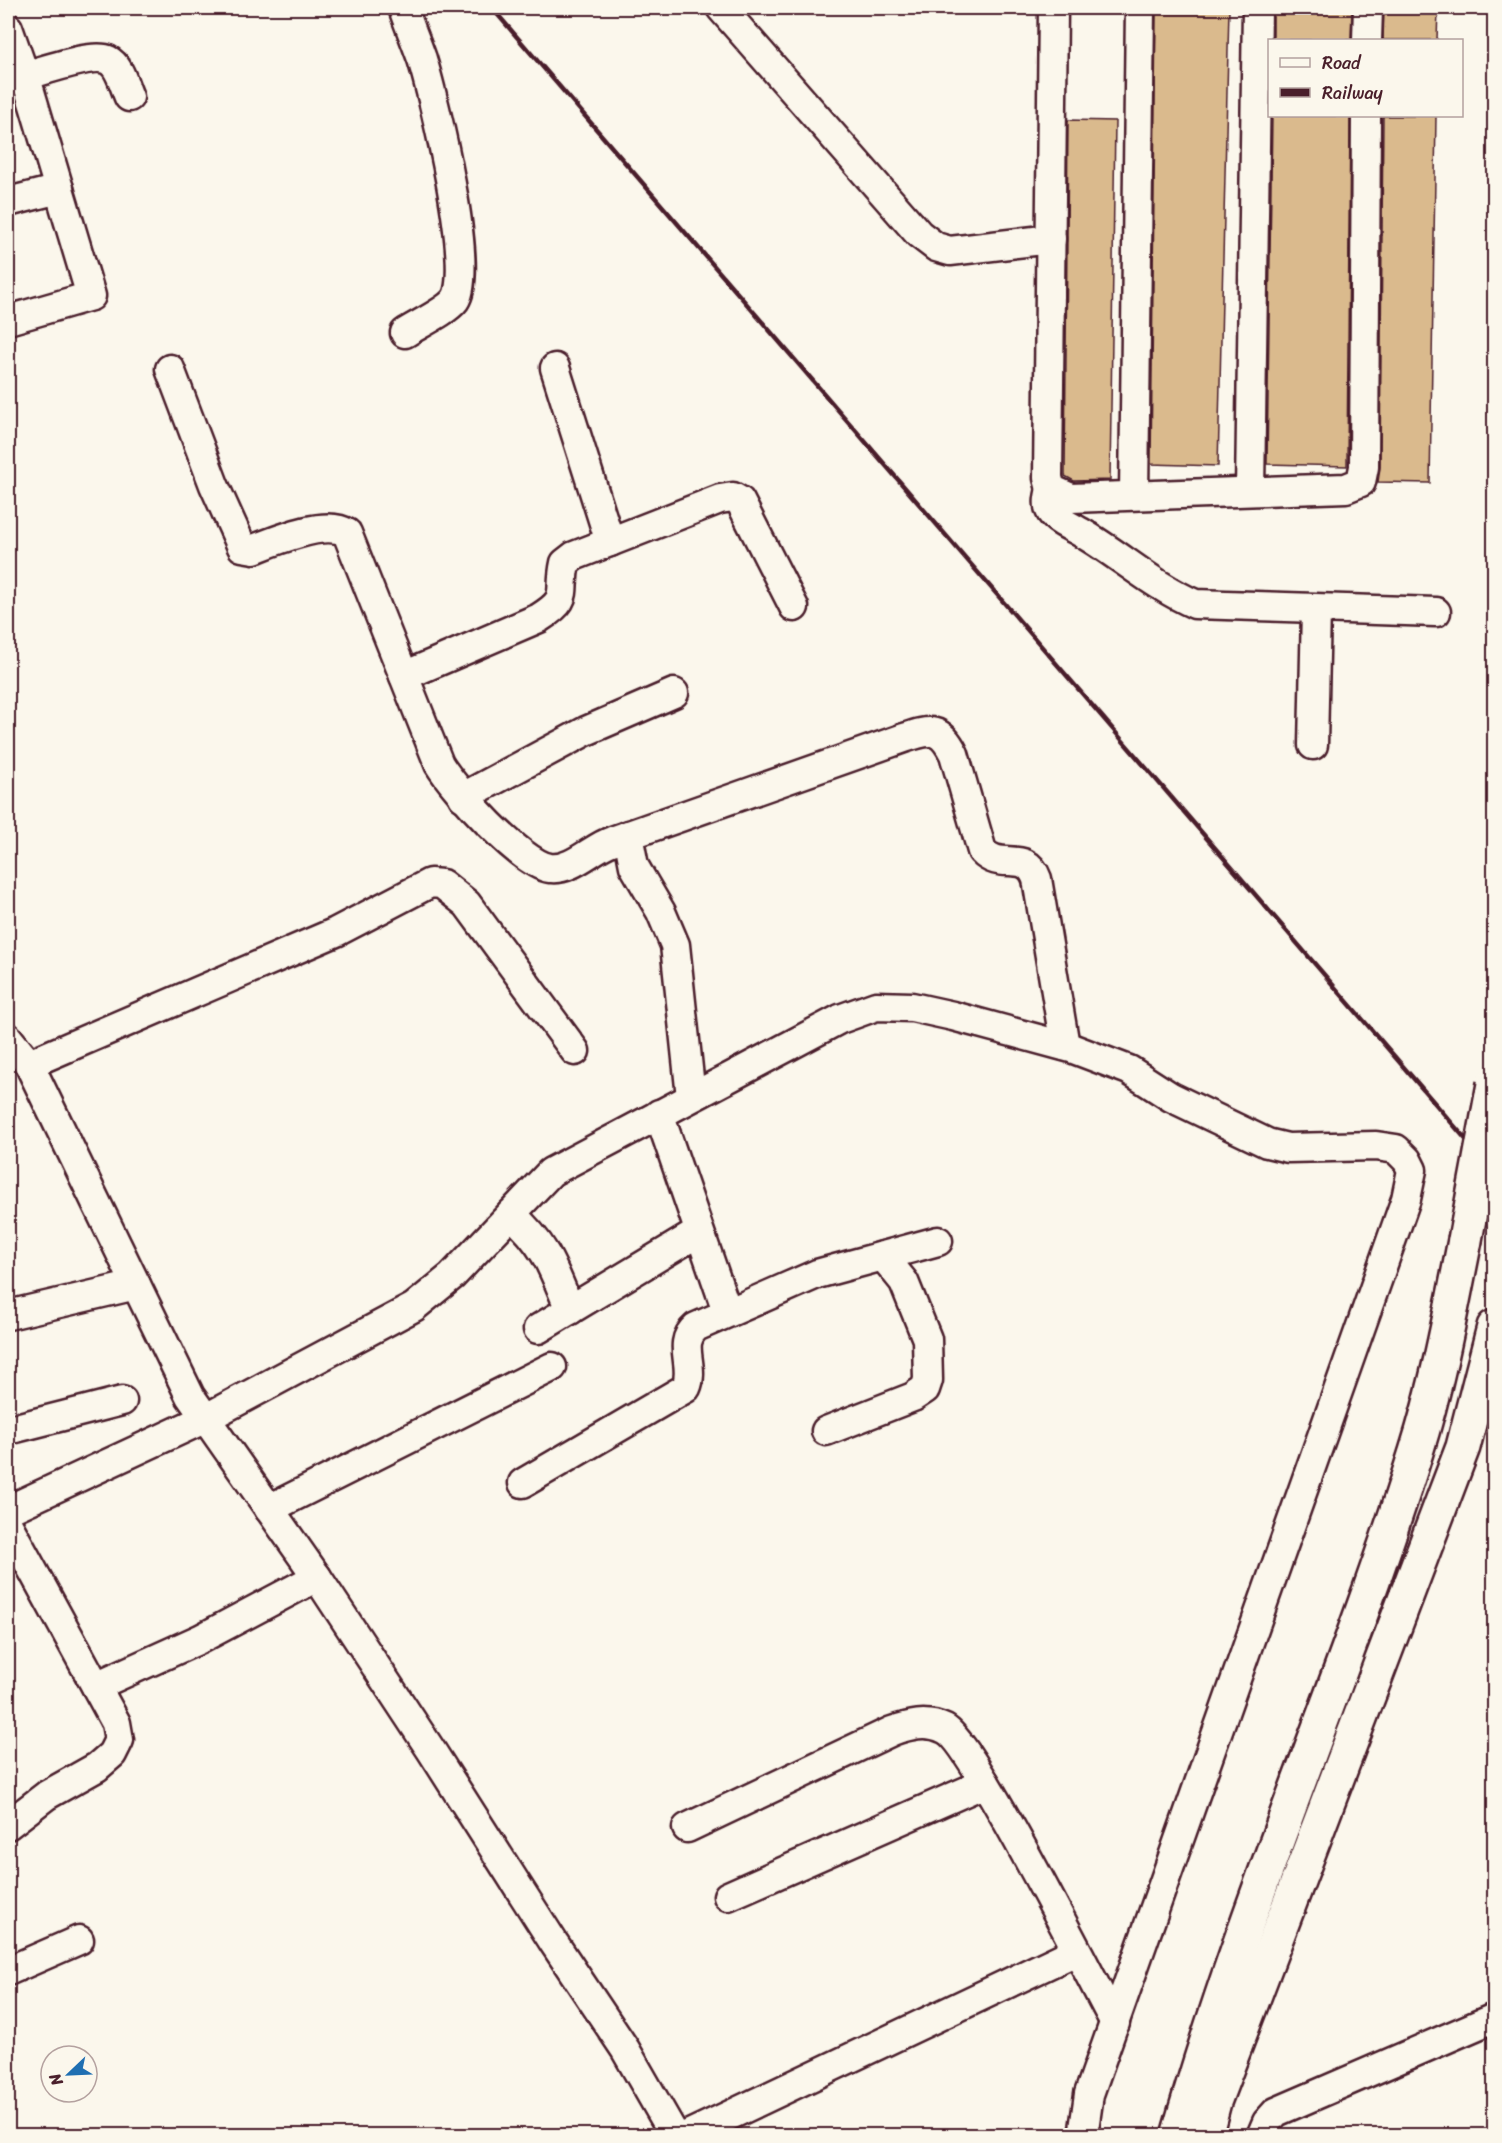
<svg xmlns="http://www.w3.org/2000/svg" width="1502" height="2143" viewBox="0 0 1502 2143" font-family="Sriracha,sans-serif">
<style>
.building{fill:#daba8d;stroke:#4a1f2b;stroke-width:1.5}
.lines{fill:none;stroke-linecap:round;stroke-linejoin:round}
.minor-casing{stroke:#4a1f2b;stroke-width:33}
.highway-casing{stroke:#4a1f2b;stroke-width:38}
.minor{stroke:#fbf7ec;stroke-width:28}
.highway{stroke:#fbf7ec;stroke-width:33}
.rail{stroke:#4a1f2b;stroke-width:4.5}
.highway-bridge-casing{stroke:#4a1f2b;stroke-width:38;stroke-linecap:butt}
.highway-bridge{stroke:#fbf7ec;stroke-width:33}
</style>
<rect width="100%" height="100%" fill="#fbf7ec"/>
<filter id="ink" filterUnits="userSpaceOnUse"><feTurbulence type="fractalNoise" baseFrequency=".0167" numOctaves="2"/><feDisplacementMap in="SourceGraphic" scale="12" xChannelSelector="R" yChannelSelector="G"/><feConvolveMatrix kernelMatrix="1 2 1 2 8 2 1 2 1" color-interpolation-filters="sRGB"/></filter>
<g filter="url(#ink)">
<!-- building -->
<g class="building">
<polygon points="1156,8 1229,8 1218,466 1151,464"/>
<polygon points="1273,8 1352,8 1351,40 1273,40"/>
<polygon points="1384,8 1438,8 1437,40 1383,40"/>
<polygon points="1272,116 1350,116 1347,466 1267,464"/>
<polygon points="1383,116 1436,116 1430,483 1378,482 1380,467"/>
<polygon points="1068,120 1115,121 1110,480 1074,481 1065,476"/>
</g>
<g class="lines">
<!-- minor casing -->
<g class="minor-casing">
<g id="minor">
<path d="M403,8C409,25 416,42 422,59C434,98 476,271 455,300C447,311 417,325 405,333"/>
<polyline points="721,8 919,234 936,247 950,251 1051,239"/>
<polyline points="1053,8 1048,478 1051,489 1071,498 1346,488 1361,482 1364,467 1366,116"/>
<polyline points="8,28 28,85 91,296 8,320"/>
<polyline points="1367,40 1368,8"/>
<path d="M8,81C27,76 92,52 108,60C120,66 124,86 129,97"/>
<polyline points="8,202 59,189"/>
<polyline points="555,368 610,542"/>
<path d="M170,369L214,485L242,547L254,549C277,540 326,519 347,533L439,764C454,789 522,865 550,868C572,871 593,847 612,841C710,807 807,772 904,738C931,729 940,727 954,754L982,851C1001,872 1026,848 1037,879L1065,1046"/>
<path d="M1051,489C1049,497 1047,505 1051,512C1057,521 1072,527 1082,533C1120,555 1155,587 1195,604L1436,612"/>
<polyline points="1250,491 1257,8"/>
<polyline points="1134,495 1140,8"/>
<path d="M404,676L539,618C572,597 558,594 565,563L574,556L720,499L733,497L740,501L794,607"/>
<polyline points="1313,745 1316,609"/>
<polyline points="463,797 586,731 674,693"/>
<polyline points="628,835 634,866 661,912 675,945 691,1097"/>
<polyline points="8,1038 29,1064 190,1396 317,1577 431,1750 554,1943 625,2049 675,2136"/>
<polyline points="29,1064 336,932 430,883 442,884 467,904 575,1051"/>
<polyline points="659,1114 727,1311"/>
<path d="M511,1214C546,1245 553,1268 570,1310"/>
<polyline points="8,1315 136,1285"/>
<polyline points="538,1329 699,1232"/>
<polyline points="8,1430 122,1401"/>
<polyline points="826,1431 913,1397 925,1389 928,1380 927,1339 904,1282 883,1256"/>
<path d="M523,1483L686,1388C696,1366 676,1344 696,1327L817,1274L938,1241"/>
<polyline points="269,1509 552,1367"/>
<polyline points="8,1510 206,1418 414,1307 452,1276 551,1172 840,1019 876,1006 912,1007 953,1016 1071,1048 1129,1070 1171,1097 1267,1143 1288,1148 1376,1146 1396,1149 1407,1160 1412,1170 1406,1199 1089,2094 1083,2136"/>
<polyline points="8,1525 116,1723 119,1740 112,1754 97,1767 47,1795 8,1825"/>
<polyline points="96,1686 200,1639 317,1577"/>
<path d="M687,1828L892,1731C909,1725 926,1720 945,1729C973,1743 1091,1979 1115,2023"/>
<polyline points="728,1896 985,1783"/>
<polyline points="8,1971 79,1940"/>
<polyline points="686,2136 1076,1951"/>
<polyline points="1261,2136 1267,2122 1276,2112 1494,2018"/>
</g>
</g>
<!-- highway casing -->
<g class="highway-casing">
<g id="highway">
<path d="M1178,2136C1244,1903 1344,1682 1416,1452C1438,1383 1451,1311 1465,1240"/>
<polyline points="1205,2136 1214,2102 1463,1447 1494,1327"/>
</g>
</g>
<!-- minor -->
<use href="#minor" class="minor"/>
<!-- highway -->
<use href="#highway" class="highway"/>
<!-- rail -->
<polyline class="rail" points="492,8 1494,1172"/>
<!-- highway-bridge casing -->
<g class="highway-bridge-casing">
<polyline id="highway-bridge" points="1465,1240 1494,1084"/>
</g>
<!-- highway-bridge -->
<use href="#highway-bridge" class="highway-bridge"/>
</g>
</g>
<!-- margin -->
<rect width="1502" height="2143" fill="none" stroke="#fbf7ec" stroke-width="30"/>
<rect x="15" y="15" width="1472" height="2113" fill="none" stroke="#4a1f2b" stroke-width="2" filter="url(#ink)"/>
<!-- legend -->
<rect x="1268" y="39" width="195" height="78" fill="#fbf7ec" stroke="#b4a19f" stroke-width="1.5"/>
<rect x="1280" y="58" width="30" height="9" fill="#fbf7ec" stroke="#b4a19f" stroke-width="1.5"/>
<text x="1322" y="69" font-size="18" fill="#4a1f2b">Road</text>
<rect x="1280" y="88" width="30" height="9" fill="#4a1f2b" stroke="#b4a19f" stroke-width="1.5"/>
<text x="1322" y="99" font-size="18" fill="#4a1f2b">Railway</text>
<!-- north arrow -->
<g transform="translate(69 2074) rotate(247)"><circle r="28" fill="#fbf7ec" stroke="#b4a19f" stroke-width="1.5"/>
<path d="M0-4.5L10 22L0 15L-10 22Z" fill="#1f6fb2"/>
<text y="-9" font-size="16" font-weight="bold" text-anchor="middle" fill="#4a1f2b">N</text>
</g>
</svg>
